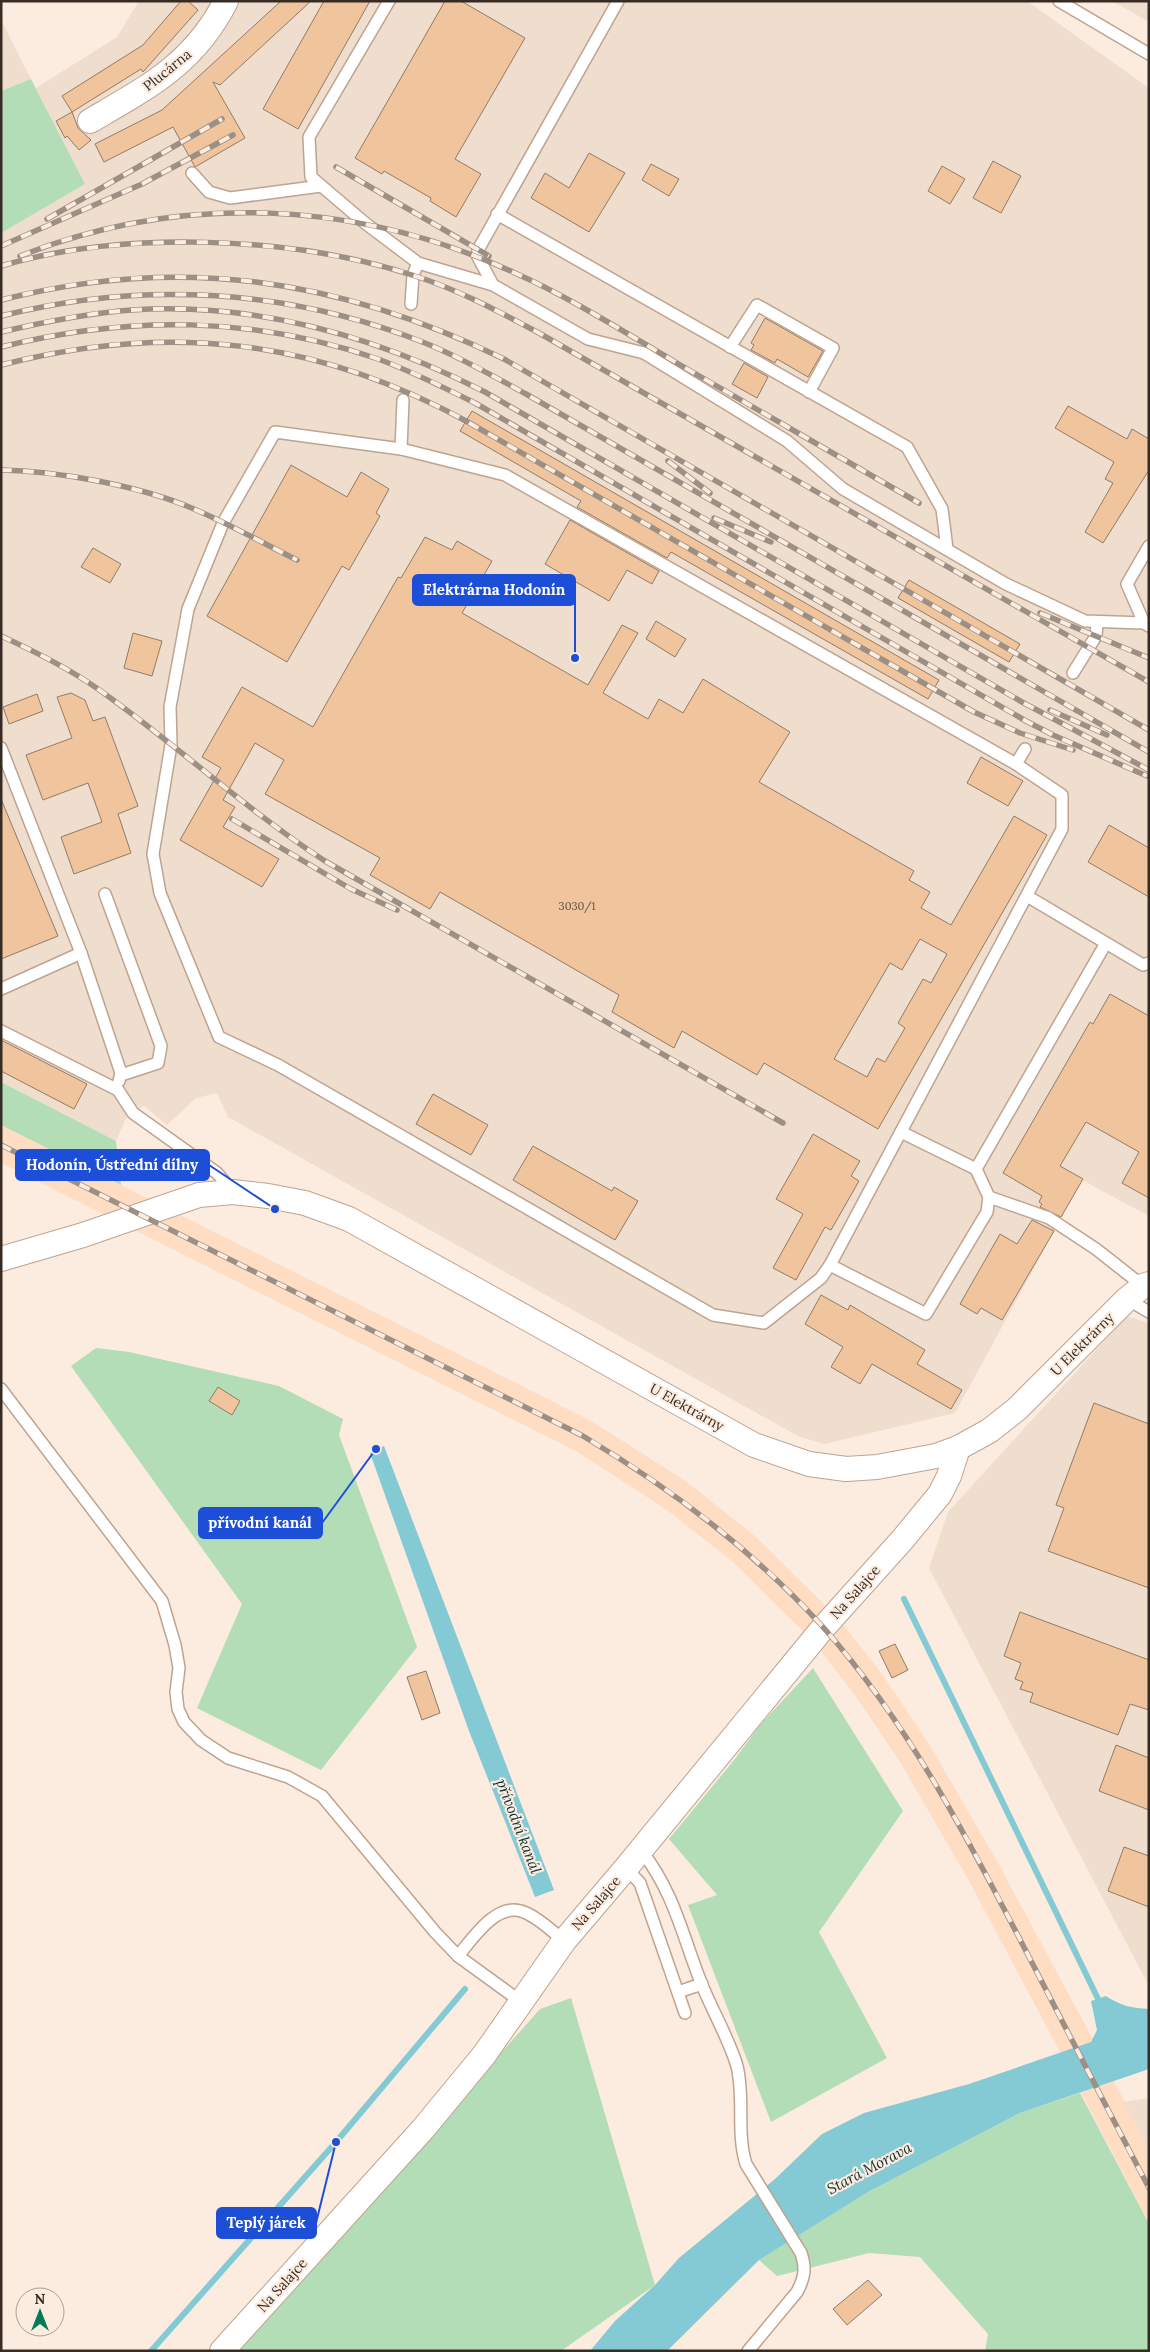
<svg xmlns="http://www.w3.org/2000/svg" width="1150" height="2352" viewBox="0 0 1150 2352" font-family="Lora,serif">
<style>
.built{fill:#ffddc3}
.industrial{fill:#efddcd}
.green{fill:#b3ddb7}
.water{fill:#83cad4}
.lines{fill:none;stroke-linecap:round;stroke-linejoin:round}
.stream{stroke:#83cad4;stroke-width:6}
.building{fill:#f0c49c;stroke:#927b67;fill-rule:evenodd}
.service-casing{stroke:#bea490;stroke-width:14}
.minor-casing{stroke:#bea490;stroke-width:26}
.service{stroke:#fff;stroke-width:11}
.minor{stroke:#fff;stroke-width:24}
.rail-casing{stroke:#9c8f84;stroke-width:5.5}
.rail{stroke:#fcebdf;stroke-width:4;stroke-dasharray:11;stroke-linecap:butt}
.labels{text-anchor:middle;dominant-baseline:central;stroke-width:4.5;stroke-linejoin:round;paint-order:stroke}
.number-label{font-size:11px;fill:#645242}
.street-label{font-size:14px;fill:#362c24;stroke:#fcebdf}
.water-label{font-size:15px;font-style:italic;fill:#0d3035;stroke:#fcebdf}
.leader{fill:none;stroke:#1d4ed8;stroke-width:2}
.callout-dot{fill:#1d4ed8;stroke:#fcebdf;stroke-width:2}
.callout{fill:#1d4ed8;stroke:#1d4ed8;stroke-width:2}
.callout-label{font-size:15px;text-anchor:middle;font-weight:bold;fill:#fff}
</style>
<rect width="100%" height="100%" fill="#fcebdf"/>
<!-- built -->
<polygon class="built" points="1,1125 593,1422 687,1482 756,1537 838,1618 882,1674 929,1744 998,1863 1089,2032 1149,2150 1149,2224 1058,2048 968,1879 900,1762 855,1695 812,1640 733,1562 667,1510 576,1451 1,1163"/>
<!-- industrial -->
<g class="industrial">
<polygon points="139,1 312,1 297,19 313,1 1027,1 1149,88 1149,1216 1082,1180 955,1413 824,1444 798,1436 228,1117 217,1093 196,1098 167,1125 144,1106 127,1116 116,1141 1,1082 1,233 85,184 36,88 117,37"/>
<polygon points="1112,1 1149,1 1149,22"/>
<polygon points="1,20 31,79 1,91"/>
<polygon points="1127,1316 1149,1323 1149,1986 929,1568 948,1512"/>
<polygon points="1149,2098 1149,2150 1124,2102"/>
</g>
<!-- green -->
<g class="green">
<polygon points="31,79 85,184 1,233 1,91"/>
<polygon points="1,1082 116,1141 121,1185 1,1125"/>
<polygon points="96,1348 129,1352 279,1386 343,1419 339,1435 417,1647 321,1770 197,1708 242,1604 71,1366"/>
<polygon points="813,1668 903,1811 819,1932 887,2058 771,2122 688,1905 717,1895 669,1839 735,1759 759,1726"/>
<polygon points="571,1998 655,2285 561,2351 237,2351 540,2009"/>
<polygon points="1080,2093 1149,2224 1149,2351 985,2351 988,2334 920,2257 869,2253 777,2276 759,2260 868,2192 1020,2113"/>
</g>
<!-- water -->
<g class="water">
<polygon points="384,1446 554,1890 535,1897 469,1731 370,1453"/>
<path d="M1106,1996C1121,2006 1132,2008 1149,2009V2069L1020,2113L868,2192L759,2260L667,2351H590L615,2321L655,2285L679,2258L775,2179L822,2134L864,2113L969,2084L1091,2042L1097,2030L1091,2001Z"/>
</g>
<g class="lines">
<!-- stream -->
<g class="stream">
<polyline points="904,1599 1101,2005"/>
<polyline points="151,2351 336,2142 465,1989"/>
</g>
</g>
<!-- building -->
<g class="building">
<polygon points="181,1 188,1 198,10 143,72 141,69 72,112 62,96 143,45"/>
<polygon points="281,1 311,1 220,85 213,82 245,138 195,167 173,127 104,162 95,144 162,110"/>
<polygon points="324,1 370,1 298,129 263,109"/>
<polygon points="445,1 461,1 525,38 455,159 481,174 456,217 430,201 431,198 384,171 382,174 355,158"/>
<polygon points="72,112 78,128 91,140 79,150 67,136 65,138 56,121"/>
<polygon points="589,153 625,173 589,232 531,198 545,173 569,188"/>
<polygon points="993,161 1021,176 1001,213 973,198"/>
<polygon points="651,164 679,179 669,196 642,180"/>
<polygon points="942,166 965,179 950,204 928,191"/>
<polygon points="765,318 823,351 808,377 777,359 775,363 751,350 754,345 751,343"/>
<polygon points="744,363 768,377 757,398 732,384"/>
<polygon points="1068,406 1127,439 1132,429 1149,439 1149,470 1103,543 1085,532 1113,483 1105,479 1114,462 1055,428"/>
<polygon points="472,411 939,680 928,699 671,552 667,558 577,507 581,501 460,431"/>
<polygon points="291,465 347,497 361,472 389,489 376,513 380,516 349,570 342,566 287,662 207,616"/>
<polygon points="570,520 659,571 652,584 627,570 609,601 545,564"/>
<path d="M425,537L452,550L457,541L492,561L462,613L588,685L622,625L638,633L603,693L648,719L659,699L683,713L703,679L790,732L759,782L914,871L909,880L930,892L921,908L951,925L1014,816L1047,835L878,1129L764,1063L757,1075L682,1031L674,1048L612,1012L619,995L545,952L440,892L430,909L370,875L380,858L265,794L284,760L255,743L223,800L235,807L223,827L279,859L262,887L180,840L221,768L202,757L242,687L313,727L398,577L401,578ZM920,939L947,954L931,983L923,979L898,1023L905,1028L885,1062L877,1058L867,1077L834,1059L890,963L902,970Z"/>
<polygon points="93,548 121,564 110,583 81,567"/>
<polygon points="909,580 1020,644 1009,662 898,598"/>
<polygon points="656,621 686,639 675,657 646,639"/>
<polygon points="133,633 162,641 152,676 124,668"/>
<polygon points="71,693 85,700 93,721 105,717 138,806 118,814 131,853 74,874 61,837 102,822 88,783 43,800 26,755 72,738 57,697"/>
<polygon points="37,694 43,711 9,724 3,707"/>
<polygon points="981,757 1023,781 1008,806 967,783"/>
<polygon points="1,799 58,936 1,959"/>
<polygon points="1109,825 1149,848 1149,897 1088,862"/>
<polygon points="1110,994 1149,1016 1149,1198 1122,1183 1139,1152 1086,1122 1060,1166 1083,1179 1061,1217 1040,1207 1042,1204 1039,1202 1042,1196 1003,1173 1090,1022 1093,1024"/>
<polygon points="1,1040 87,1084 74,1109 1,1071"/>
<polygon points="433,1094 488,1125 471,1155 416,1124"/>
<polygon points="813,1134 860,1161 851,1176 859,1181 831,1230 825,1227 796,1280 773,1268 803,1214 776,1199"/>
<polygon points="533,1146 612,1191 614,1187 638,1201 615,1240 513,1180"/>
<polygon points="1032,1220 1054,1231 1002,1320 981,1308 977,1314 960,1304 1000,1234 1017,1244"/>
<polygon points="821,1295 848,1310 850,1305 925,1350 917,1364 962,1390 951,1409 872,1364 860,1384 831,1367 843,1347 805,1324"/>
<polygon points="218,1387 240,1401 232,1415 209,1401"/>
<polygon points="1094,1403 1149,1424 1149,1588 1048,1551 1064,1508 1056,1505"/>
<polygon points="1020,1612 1149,1660 1149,1710 1130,1704 1118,1735 1030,1702 1033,1693 1020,1689 1023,1682 1015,1679 1021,1663 1004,1656"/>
<polygon points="895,1644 908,1670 892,1678 879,1651"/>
<polygon points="426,1671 440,1713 422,1720 407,1677"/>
<polygon points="1116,1745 1149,1758 1149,1810 1099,1791"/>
<polygon points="1124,1847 1149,1856 1149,1907 1108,1891"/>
<polygon points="868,2280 882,2295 847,2325 833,2309"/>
</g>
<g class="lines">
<!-- service casing -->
<g class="service-casing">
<g id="service">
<polyline points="389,1 309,137 311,177 365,223 418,263 493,285"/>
<polyline points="618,1 478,250 478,257 493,285 588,339 644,353 787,441 843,489 1006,584 1085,621 1144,623 1149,626"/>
<polyline points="1059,1 1149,54"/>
<polyline points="192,173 209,192 230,198 321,186"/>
<polyline points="497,214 907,447 942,509 947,549"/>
<polyline points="411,304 413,275 418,263"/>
<polyline points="730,347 757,305 833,348 809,392"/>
<polyline points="403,400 401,449 275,432 223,523 188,609 170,707 171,745 153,854 160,893 219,1037 278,1065 713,1315 764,1323 821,1278 830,1265 1062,829 1062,795 1016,764"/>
<polyline points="401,449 505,475 1016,764 1025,749"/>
<polyline points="1144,623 1127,584 1149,546"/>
<polyline points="1073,673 1096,636 1097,622"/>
<polyline points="1,748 81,953 1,989"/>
<polyline points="105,894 161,1046 158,1063 121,1075"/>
<polyline points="1027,896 1143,965 1149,963"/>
<polyline points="81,953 121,1073 119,1081"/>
<polyline points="1,1031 118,1090 133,1113 217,1173 233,1192"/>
<polyline points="901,1132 976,1169 1106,943"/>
<polyline points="989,1197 1049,1218 1096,1249 1143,1286"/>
<polyline points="830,1265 926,1314 987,1212 989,1197 976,1169"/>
<polyline points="1127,1299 1149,1312"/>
<polyline points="1,1389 162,1601 175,1645 179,1668 176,1692 178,1709 184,1722 201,1740 228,1758 288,1777 322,1796 435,1932 458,1956 520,2001"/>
<path d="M641,1850C675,1894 682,1935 702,1985C713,2012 729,2039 737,2066C745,2099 736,2132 746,2164L801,2253C806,2268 805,2277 797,2292L748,2351"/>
<polyline points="626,1868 640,1883 685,2013"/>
<path d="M458,1956C473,1938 498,1899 526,1913C540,1919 552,1931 564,1941"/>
<polyline points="678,1992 702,1984"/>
</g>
</g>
<!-- minor casing -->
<g class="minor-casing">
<g id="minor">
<path d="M90,121C148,87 194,64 226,1"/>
<polyline points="1,1259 83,1235 199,1195 233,1192 268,1196 305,1203 349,1219 754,1445 809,1464 846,1469 877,1467 936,1456 958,1448 989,1431 1017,1409 1127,1299 1143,1286 1149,1284"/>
<polyline points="222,2351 423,2129 484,2055 564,1941 626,1868 823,1628 903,1539 940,1494 949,1476 958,1448"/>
</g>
</g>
<!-- service -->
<use href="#service" class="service"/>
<!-- minor -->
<use href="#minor" class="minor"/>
<!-- rail casing -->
<g class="rail-casing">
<g id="rail">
<polyline points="336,167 489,256"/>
<polyline points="47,219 222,119"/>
<polyline points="1,246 142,184 233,135"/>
<path d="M20,256C181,192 358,200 515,273C571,298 624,332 677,363C758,410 838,456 919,503"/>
<path d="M1,266C123,230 292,236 412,275C457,289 498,311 539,333L1149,682"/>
<path d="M1,300C180,254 339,279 504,359L1149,730"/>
<path d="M1,316C143,280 289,289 425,343C460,357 493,376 526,394L1149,752"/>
<path d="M1,332C44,322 87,313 132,310C256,302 375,336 485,392L1022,702L1149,770"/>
<path d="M1,347C129,315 253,316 378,359C411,371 443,387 475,403L1026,721L1053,735L1147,776"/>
<path d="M1,365C168,322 315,339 466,421L974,712L1020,733L1073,750"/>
<polyline points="668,461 710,493"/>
<path d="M1,470C59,471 141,486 194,509C229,524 263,543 297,560"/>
<polyline points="714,518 771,542"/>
<polyline points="1040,613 1149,658"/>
<path d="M1,636C34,651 68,668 98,689C176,744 245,809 325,861L783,1123"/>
<polyline points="1050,710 1107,735"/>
<polyline points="232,819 351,889 397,910"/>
<path d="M1,1145L583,1436C672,1489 753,1550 823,1627C909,1724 968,1839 1027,1953C1067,2031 1108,2110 1149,2188"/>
</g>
</g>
<!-- rail -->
<use href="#rail" class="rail"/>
</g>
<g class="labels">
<!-- number labels -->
<g class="number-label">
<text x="577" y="906">3030/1</text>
</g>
<!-- street labels -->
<g class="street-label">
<text transform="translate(167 70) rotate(-39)">Plucárna</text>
<text transform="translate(1082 1344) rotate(-45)">U Elektrárny</text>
<text transform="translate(687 1407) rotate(29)">U Elektrárny</text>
<text transform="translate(855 1592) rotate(-48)">Na Salajce</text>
<text transform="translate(596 1903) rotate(-49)">Na Salajce</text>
<text transform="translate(282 2285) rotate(-48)">Na Salajce</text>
</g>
<!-- water labels -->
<g class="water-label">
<text transform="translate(519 1826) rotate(69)">přívodní kanál</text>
<text transform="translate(869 2168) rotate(-28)">Stará Morava</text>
</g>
</g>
<!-- callouts -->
<path class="leader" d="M575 658L575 590M275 1209L209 1165M376 1449L322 1523M336 2142L316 2223"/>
<g class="callout-dot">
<circle cx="575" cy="658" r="5"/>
<circle cx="275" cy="1209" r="5"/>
<circle cx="376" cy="1449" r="5"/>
<circle cx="336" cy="2142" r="5"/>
</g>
<g class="callout">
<rect x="413" y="575" width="162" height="30" rx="5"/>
<rect x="16" y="1150" width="193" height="30" rx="5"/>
<rect x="199" y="1508" width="123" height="30" rx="5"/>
<rect x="217" y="2208" width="99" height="30" rx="5"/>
</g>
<g class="callout-label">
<text x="494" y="595">Elektrárna Hodonín</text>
<text x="112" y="1170">Hodonín, Ústřední dílny</text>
<text x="260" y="1528">přívodní kanál</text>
<text x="266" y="2228">Teplý járek</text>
</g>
<!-- border -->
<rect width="1150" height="2352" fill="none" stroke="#362c24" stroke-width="5"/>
<!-- north arrow -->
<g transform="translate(40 2312)"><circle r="24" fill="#fcebdf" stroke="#ad9f94"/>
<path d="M0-4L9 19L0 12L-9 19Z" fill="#007b59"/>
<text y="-8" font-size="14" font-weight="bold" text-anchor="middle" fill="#362c24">N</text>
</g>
</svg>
